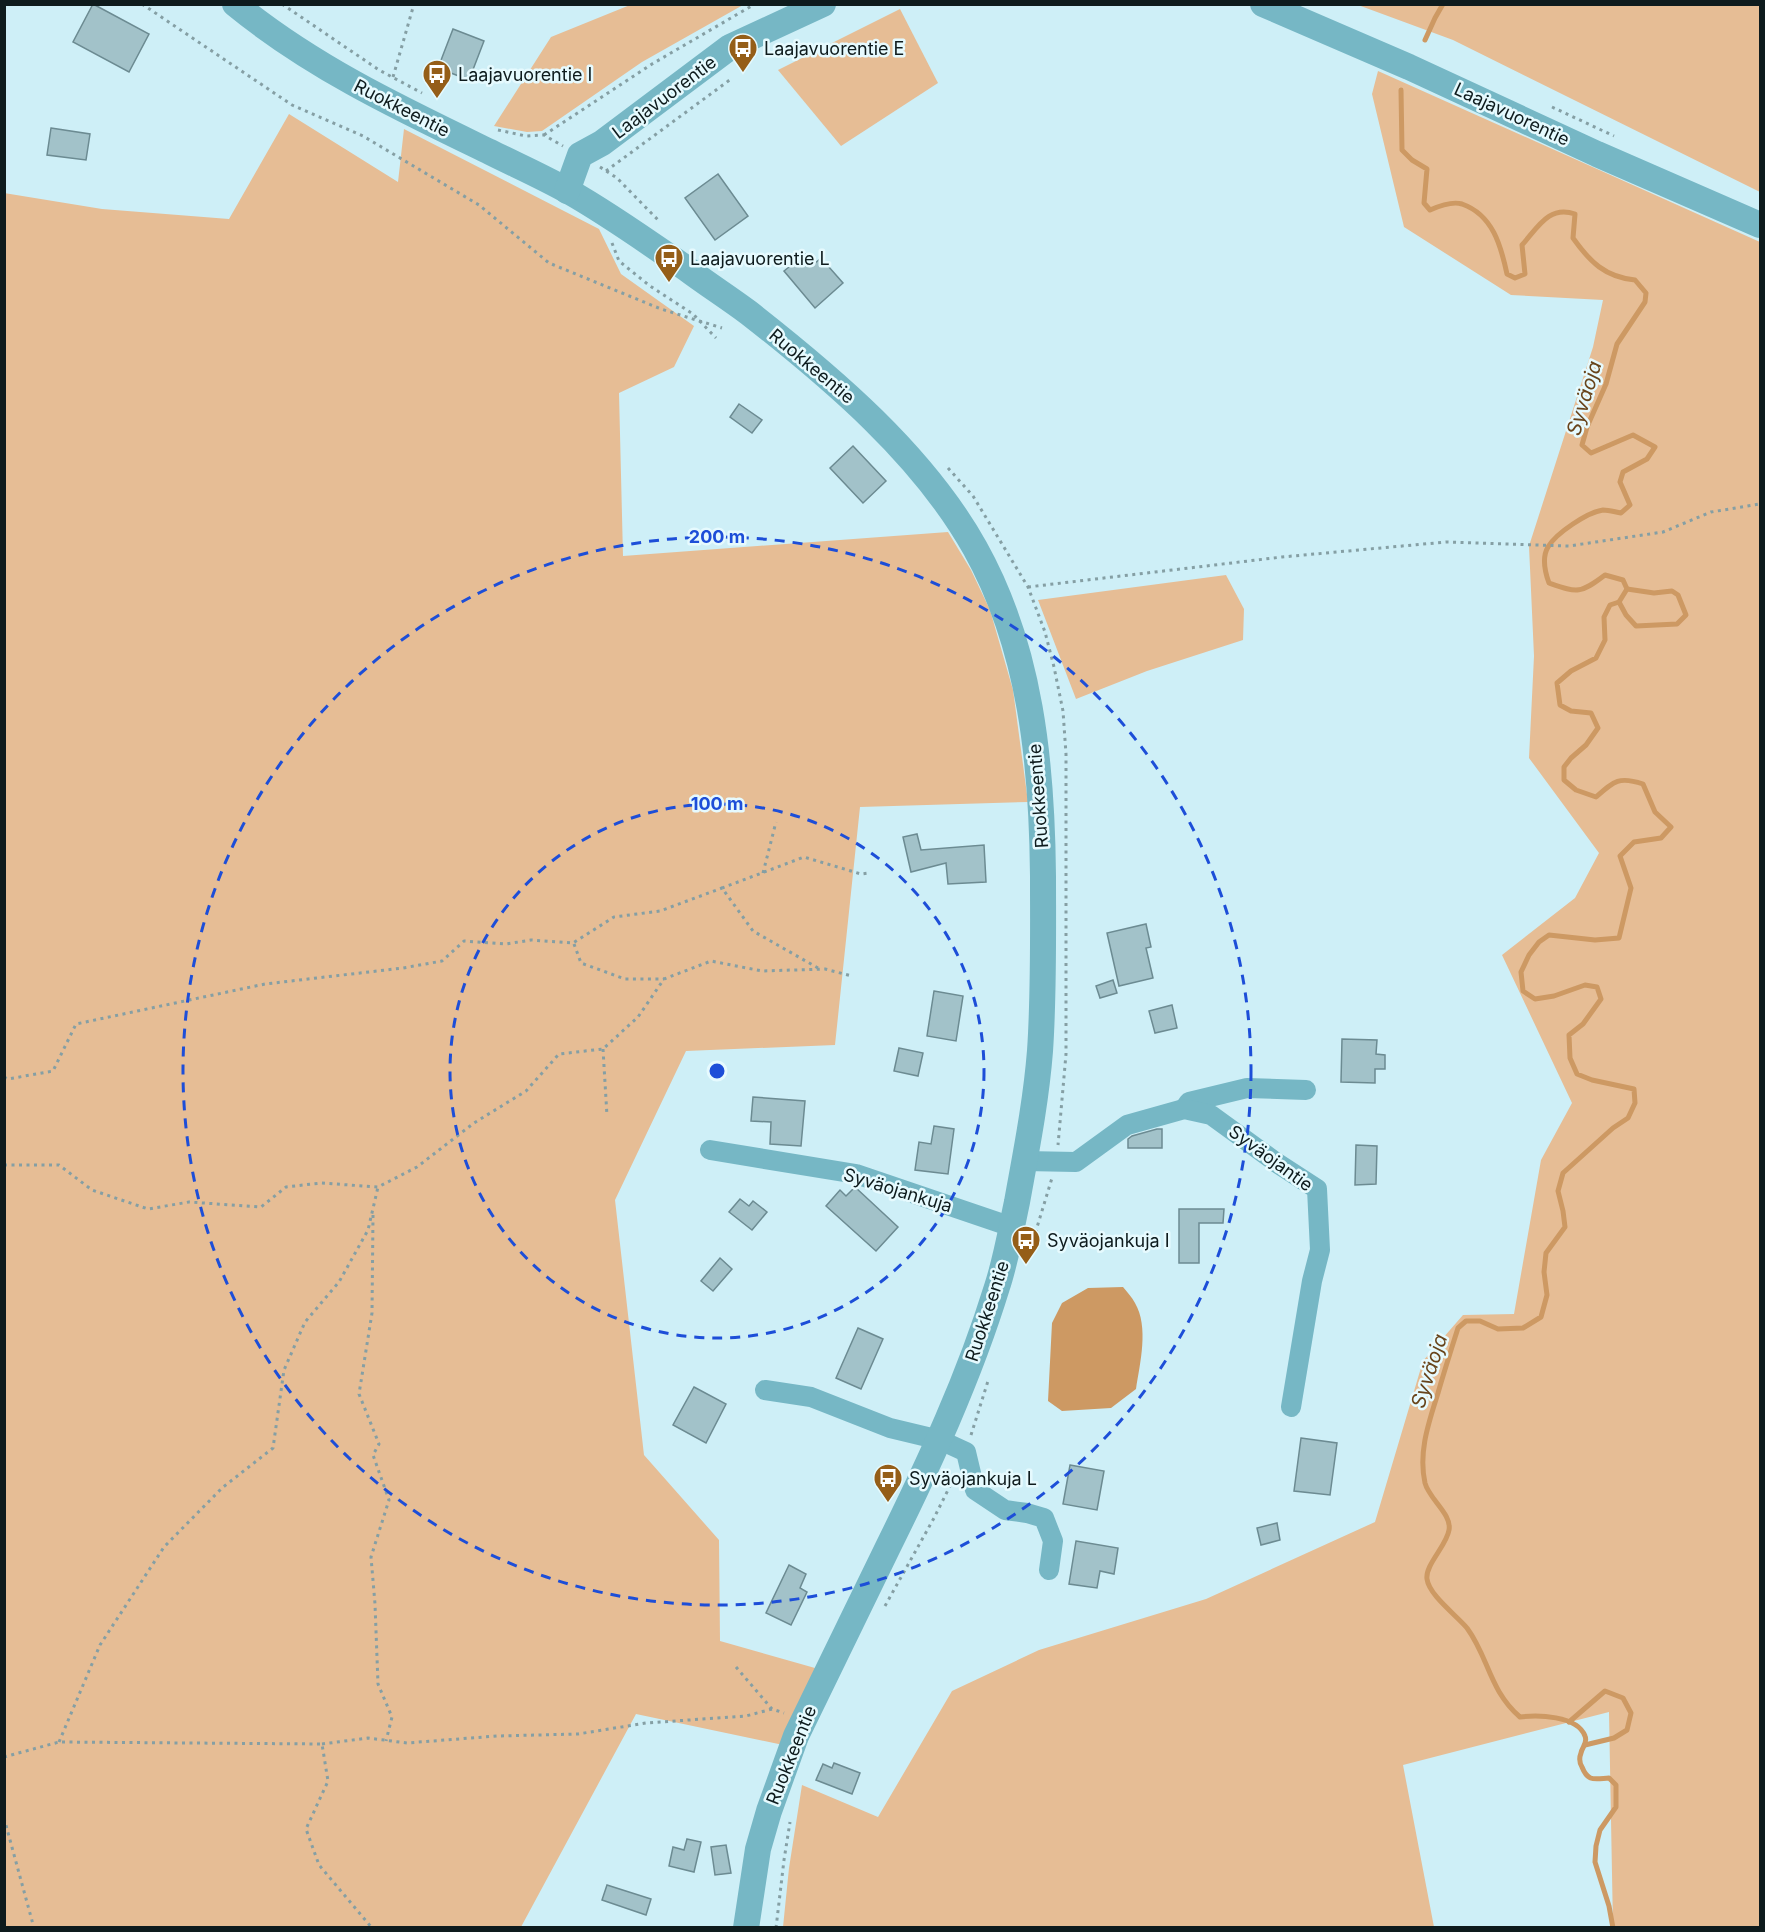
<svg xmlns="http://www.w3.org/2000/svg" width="1765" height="1932" viewBox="0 0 1765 1932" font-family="Inter,sans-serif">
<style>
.green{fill:#e6bd95}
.water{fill:#cd9963}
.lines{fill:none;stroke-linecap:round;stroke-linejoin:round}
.stream{stroke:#cd9963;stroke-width:5}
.building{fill:#a2c2c9;stroke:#6c8b92;stroke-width:1.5}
.path{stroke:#859fa4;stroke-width:3;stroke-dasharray:3 4.5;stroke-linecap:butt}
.minor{stroke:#76b7c5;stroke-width:20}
.tertiary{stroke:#76b7c5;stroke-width:26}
.ring{fill:none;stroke:#1d4ed8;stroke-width:3;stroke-dasharray:10 8}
.labels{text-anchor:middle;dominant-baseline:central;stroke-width:5;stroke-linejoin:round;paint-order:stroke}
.poi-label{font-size:18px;fill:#0e1b1d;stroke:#e6fafe;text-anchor:start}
.street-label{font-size:18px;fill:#0e1b1d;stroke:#e6fafe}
.water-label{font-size:20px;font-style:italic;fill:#68441b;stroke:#e6fafe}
.centre{fill:#1d4ed8;stroke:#e6fafe;stroke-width:3}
.ring-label{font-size:18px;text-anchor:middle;font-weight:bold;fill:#1d4ed8;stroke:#e6fafe;stroke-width:5;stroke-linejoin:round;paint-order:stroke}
</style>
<rect width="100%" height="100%" fill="#ceeff7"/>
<!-- green -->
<g class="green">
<polygon points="630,5 743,5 642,62 542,131 527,132 494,126 551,37"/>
<polygon points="1358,5 1760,5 1760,192 1453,40"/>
<polygon points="900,9 938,83 841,146 778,70"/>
<polygon points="1378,71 1760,242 1760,1927 1613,1927 1609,1712 1403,1765 1434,1927 783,1927 789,1868 802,1785 878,1817 952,1691 1039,1650 1206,1599 1375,1522 1423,1361 1463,1315 1514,1314 1541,1160 1572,1103 1502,955 1575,898 1599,853 1529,758 1534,656 1529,546 1593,347 1603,300 1511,295 1404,227 1372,94"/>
<polygon points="289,114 398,182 404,129 599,229 621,274 694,326 674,367 619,393 623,556 948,532 971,570 990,610 1013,690 1028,802 860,807 835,1045 686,1051 615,1200 644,1455 719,1540 720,1641 822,1670 788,1746 636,1714 521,1927 5,1927 4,193 102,209 229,219"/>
<polygon points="1226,575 1244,609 1243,640 1147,671 1076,699 1038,600"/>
</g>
<!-- water -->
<path class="water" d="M1123,1287C1127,1292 1132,1297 1135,1303C1149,1327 1140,1363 1136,1389L1111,1408L1062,1411L1048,1401L1052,1323L1062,1303L1088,1288Z"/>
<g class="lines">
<!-- stream -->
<g class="stream">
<polyline points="1425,40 1435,18 1443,4"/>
<path d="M1401,90L1402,150L1412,160L1427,169L1424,203L1430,210C1439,206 1452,201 1462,204C1493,215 1501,246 1507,274L1515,278L1525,274L1522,245C1538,227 1549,205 1575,214L1573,238C1590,262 1605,277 1635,280L1646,293L1645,302L1617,344L1606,384L1587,427L1582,445L1591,453L1633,435L1655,447L1647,459L1623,472L1620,482L1630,505L1621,513C1615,512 1609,510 1603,510C1588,512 1556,533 1548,547C1542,557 1545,572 1549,583C1578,593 1580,594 1605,575L1623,580L1627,589L1619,602L1610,605L1604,617L1605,640L1596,658L1571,671L1557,683L1560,705L1571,711L1591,713L1598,728L1586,745L1571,758L1564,767V780L1576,790L1596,797C1614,781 1619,776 1643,784L1655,812L1671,827L1661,838L1634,842L1620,856L1631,888L1619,938L1595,940L1549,935L1539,942L1529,955L1521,972L1523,991L1535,999L1554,996L1585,985L1597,987L1601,999L1583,1024L1569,1035L1570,1058L1577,1074L1592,1080L1634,1089L1635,1103L1628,1118L1613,1128L1563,1173L1558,1191L1563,1211L1565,1227L1546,1253L1544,1272L1547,1295L1541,1317L1523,1328L1498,1329L1480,1321H1466L1458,1328C1451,1350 1444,1372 1438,1393C1429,1422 1418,1452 1425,1483C1429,1499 1452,1514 1449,1530C1447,1545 1425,1565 1427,1579C1429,1595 1456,1615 1467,1628C1489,1658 1489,1690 1520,1717C1537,1715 1577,1715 1585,1736C1588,1743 1582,1747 1581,1753C1579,1758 1579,1762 1582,1767C1588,1782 1594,1779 1609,1778L1616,1785V1807L1600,1830L1596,1846L1595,1862L1609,1906L1613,1928"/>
<polyline points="1619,602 1626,615 1636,626 1677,624 1686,615 1678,595 1672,591 1654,593 1627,589"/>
<polyline points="1569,1722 1605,1691 1623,1698 1631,1713 1627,1730 1614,1738 1585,1745"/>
</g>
</g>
<!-- building -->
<g class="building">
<polygon points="93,4 149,34 129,72 73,42"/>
<polygon points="453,29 484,41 469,80 438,68"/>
<polygon points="51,128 90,134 86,160 47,155"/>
<polygon points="718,174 748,216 715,240 685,198"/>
<polygon points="805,254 814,264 821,258 843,283 815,308 784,271"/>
<polygon points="739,404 762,420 752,433 730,417"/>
<polygon points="853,446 886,481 863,503 830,468"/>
<polygon points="917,834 921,850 984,845 986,882 948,884 946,863 911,872 903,837"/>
<polygon points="1146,924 1151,947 1146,948 1153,978 1119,986 1107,933"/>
<polygon points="1113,980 1117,993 1100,998 1096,986"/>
<polygon points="934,991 963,996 956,1041 927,1036"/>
<polygon points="1172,1005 1177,1028 1155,1033 1149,1011"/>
<polygon points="1342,1039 1377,1040 1376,1054 1385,1055 1385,1069 1375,1069 1375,1083 1341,1082"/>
<polygon points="899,1048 923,1053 918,1076 894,1071"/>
<polygon points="753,1097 805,1101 801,1146 770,1144 771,1122 751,1121"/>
<polygon points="934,1126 954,1129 948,1174 915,1170 919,1142 931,1144"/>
<polygon points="1157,1129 1162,1129 1162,1148 1128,1148 1128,1139 1132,1136"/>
<polygon points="1356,1145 1377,1146 1376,1184 1355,1185"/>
<polygon points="855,1187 898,1227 876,1251 826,1206 840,1190 846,1196"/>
<polygon points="740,1199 749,1206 753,1201 767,1212 752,1230 729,1212"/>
<polygon points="1179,1209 1224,1209 1223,1223 1199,1223 1199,1263 1179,1263"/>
<polygon points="720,1258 732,1269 713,1291 701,1281"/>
<polygon points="858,1328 883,1339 861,1389 836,1378"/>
<polygon points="694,1387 726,1404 706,1443 673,1425"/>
<polygon points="1301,1438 1337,1443 1330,1495 1294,1491"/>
<polygon points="1070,1465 1104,1471 1097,1510 1063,1504"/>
<polygon points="1277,1523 1280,1540 1261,1545 1257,1528"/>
<polygon points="1076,1541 1118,1548 1114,1574 1100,1571 1097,1588 1069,1584"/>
<polygon points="789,1565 806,1574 800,1588 807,1592 791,1625 766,1613"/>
<polygon points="834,1763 860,1773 852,1794 816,1780 823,1764 832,1768"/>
<polygon points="687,1839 701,1842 694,1872 669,1866 673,1847 684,1850"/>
<polygon points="726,1845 731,1873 715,1875 711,1847"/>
<polygon points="607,1885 651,1899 646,1915 602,1900"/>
</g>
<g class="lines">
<!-- path -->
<g class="path">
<polyline points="142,4 292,105 363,136 479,205 549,263 661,309 722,328"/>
<polyline points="282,4 379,70 422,93"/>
<polyline points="393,77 414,4"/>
<polyline points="1552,107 1614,136"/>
<polyline points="498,130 526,136 544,135 563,146"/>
<polyline points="544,135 652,64 755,4"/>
<polyline points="600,167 617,178 659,221"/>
<polyline points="606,171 731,79"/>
<polyline points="612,243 619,261 650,286 693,314 716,338"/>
<polyline points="948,468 973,496 1028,587 1045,632 1054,667 1063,711 1066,754 1066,1054 1058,1145"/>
<polyline points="1028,587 1282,557 1446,542 1569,546 1663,532 1711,512 1760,504"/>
<polyline points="763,873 776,822"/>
<polyline points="574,944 581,963 625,979 664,979"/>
<polyline points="818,968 753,931 722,888 804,857 861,874 869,873"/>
<polyline points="603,1049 607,1116"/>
<polyline points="4,1077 8,1079 53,1071 76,1024 265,984 403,968 442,961 464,941 506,944 531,940 573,943 614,917 660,911 722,888"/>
<polyline points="4,1165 59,1165 92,1190 148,1209 189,1202 261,1207 286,1187 321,1183 378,1187 417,1167 474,1123 526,1091 559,1054 603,1049 638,1017 664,979 711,961 762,971 825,969 852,976"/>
<polyline points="373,1215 372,1313 359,1394 379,1444 373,1455 389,1500 371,1557 375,1604 378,1684 392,1717 386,1741"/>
<polyline points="1031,1247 1052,1178"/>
<polyline points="971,1435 988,1381"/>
<polyline points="885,1606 934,1518 953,1480"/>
<polyline points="736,1667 772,1709 784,1713"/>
<polyline points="59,1742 100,1645 164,1547 222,1488 273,1448 284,1370 305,1322 339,1282 368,1230 378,1187"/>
<polyline points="322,1744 368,1738 407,1743 497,1736 578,1734 646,1723 746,1716 772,1709"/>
<polyline points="4,1757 59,1742 322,1744 328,1781 306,1829 319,1865 372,1928"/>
<polyline points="4,1818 34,1928"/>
<polyline points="776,1928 784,1860 790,1822"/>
</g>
<!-- minor -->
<g class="minor">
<polyline points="1184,1109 1189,1102 1247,1088 1306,1090"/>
<polyline points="710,1150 856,1174 1012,1227"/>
<polyline points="1025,1161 1076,1162 1127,1125 1184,1109 1211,1115 1277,1163 1317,1189 1320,1250 1312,1281 1291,1407"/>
<polyline points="765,1390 811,1397 890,1428 940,1440 966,1452 975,1490 1005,1510 1027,1513 1044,1518 1053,1541 1049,1570"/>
</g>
<!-- tertiary -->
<g class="tertiary">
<path d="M235,4C312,67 401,109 490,152C516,165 543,177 568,191C609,214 648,242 687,269C707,284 729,298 749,313C832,378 923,455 975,548C1031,648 1042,764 1043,876C1043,934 1044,993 1040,1051C1036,1102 1026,1152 1017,1202C1011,1230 1006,1260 997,1287C969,1378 929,1464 887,1549C857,1611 827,1673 796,1736L769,1811L758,1849L746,1928"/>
<polyline points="1263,4 1409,67 1597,154 1760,225"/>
<polyline points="567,191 580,155 602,143 730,47 823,4"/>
</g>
</g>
<!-- distance rings -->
<g class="ring">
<circle cx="717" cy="1071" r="267"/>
<circle cx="717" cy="1071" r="534"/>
</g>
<!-- icons -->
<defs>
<g id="bus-pin" transform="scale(1.5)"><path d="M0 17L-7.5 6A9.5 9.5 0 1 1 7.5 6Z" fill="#955e18" stroke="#e6fafe"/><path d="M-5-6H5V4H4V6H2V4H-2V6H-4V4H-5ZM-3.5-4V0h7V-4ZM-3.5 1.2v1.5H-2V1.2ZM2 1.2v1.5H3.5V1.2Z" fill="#fff"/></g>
</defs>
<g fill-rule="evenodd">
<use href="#bus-pin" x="743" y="48"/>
<use href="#bus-pin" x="437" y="74"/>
<use href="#bus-pin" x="669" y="258"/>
<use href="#bus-pin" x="1026" y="1240"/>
<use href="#bus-pin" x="888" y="1478"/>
</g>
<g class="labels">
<!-- poi labels -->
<g class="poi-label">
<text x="764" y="48">Laajavuorentie E</text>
<text x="458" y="74">Laajavuorentie I</text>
<text x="690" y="258">Laajavuorentie L</text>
<text x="1047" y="1240">Syväojankuja I</text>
<text x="909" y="1478">Syväojankuja L</text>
</g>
<!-- street labels -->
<g class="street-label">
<text transform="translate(664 97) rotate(-37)">Laajavuorentie</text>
<text transform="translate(402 108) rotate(27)">Ruokkeentie</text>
<text transform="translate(1512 114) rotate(25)">Laajavuorentie</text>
<text transform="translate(812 366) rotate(40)">Ruokkeentie</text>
<text transform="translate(1038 796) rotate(-94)">Ruokkeentie</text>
<text transform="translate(1271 1158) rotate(36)">Syväojantie</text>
<text transform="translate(898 1190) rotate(17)">Syväojankuja</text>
<text transform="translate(987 1311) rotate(-72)">Ruokkeentie</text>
<text transform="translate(791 1755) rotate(-68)">Ruokkeentie</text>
</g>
<!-- water labels -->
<g class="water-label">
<text transform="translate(1584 398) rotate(-73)">Syväoja</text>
<text transform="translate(1429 1371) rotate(-72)">Syväoja</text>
</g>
</g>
<circle cx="717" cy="1071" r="9" class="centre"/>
<g class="ring-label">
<text x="717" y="543">200 m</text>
<text x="717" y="810">100 m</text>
</g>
<!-- border -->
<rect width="1765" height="1932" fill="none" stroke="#0e1b1d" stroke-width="12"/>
</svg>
